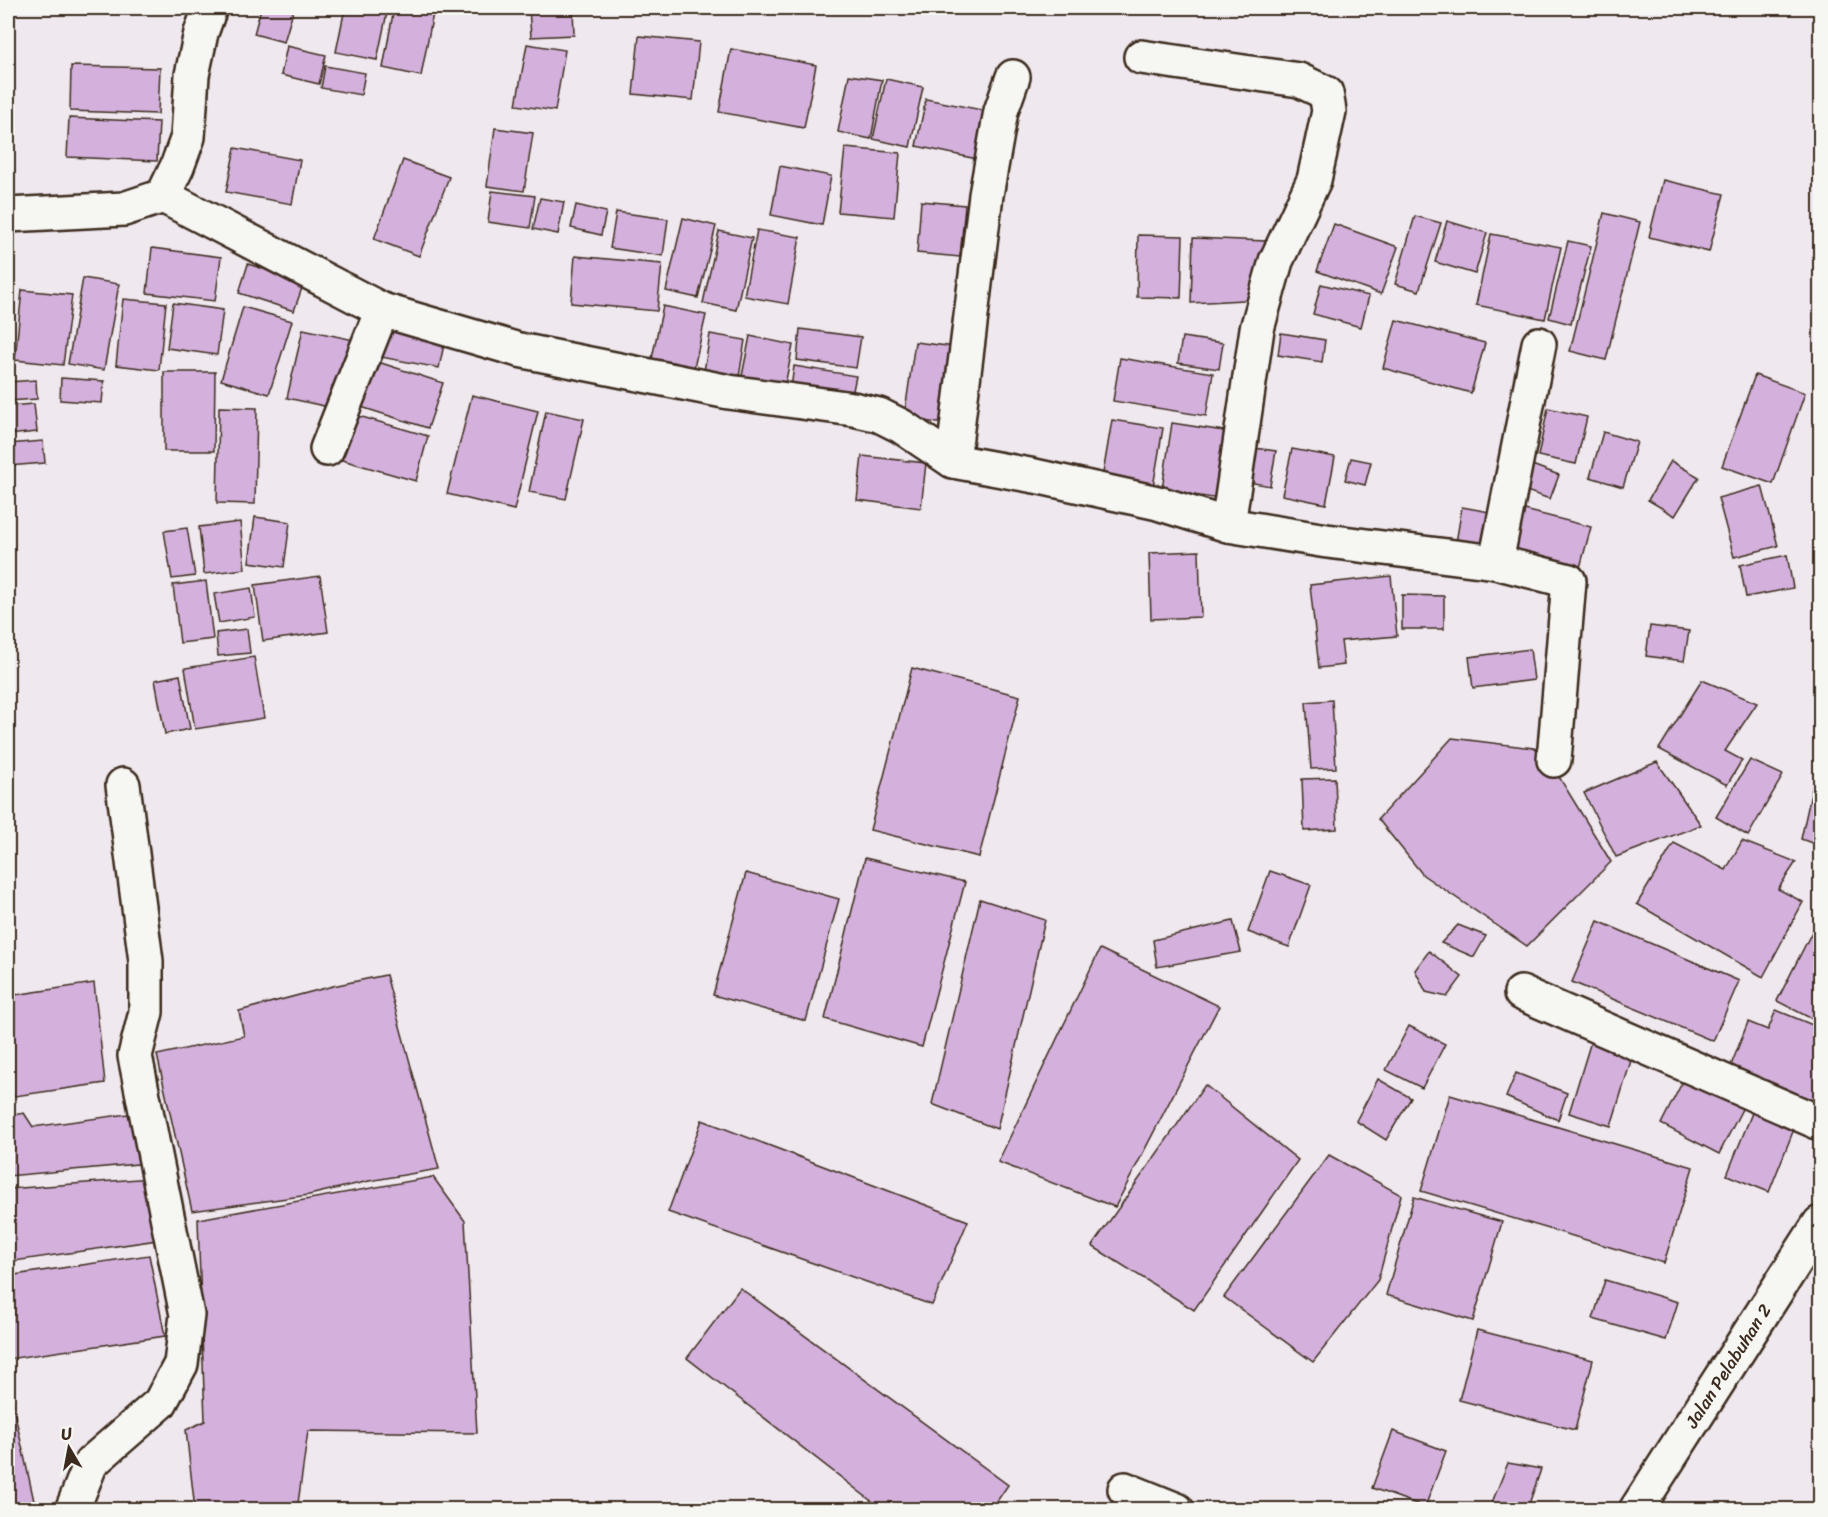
<svg xmlns="http://www.w3.org/2000/svg" width="1828" height="1517" viewBox="0 0 1828 1517" font-family="Sriracha,sans-serif">
<style>
.building{fill:#d4b1dc;stroke:#3b2a1e;stroke-width:1.5}
.lines{fill:none;stroke-linecap:round;stroke-linejoin:round}
.minor-casing{stroke:#3b2a1e;stroke-width:38}
.major-casing{stroke:#3b2a1e;stroke-width:38}
.minor{stroke:#f6f6f2;stroke-width:33}
.major{stroke:#f6f6f2;stroke-width:33}
.labels{text-anchor:middle;dominant-baseline:central;stroke-width:4.5;stroke-linejoin:round;paint-order:stroke}
.street-label{font-size:18px;fill:#3b2a1e;stroke:#f6f6f2}
</style>
<rect width="100%" height="100%" fill="#efe8ee"/>
<filter id="ink" filterUnits="userSpaceOnUse"><feTurbulence type="fractalNoise" baseFrequency=".0167" numOctaves="2"/><feDisplacementMap in="SourceGraphic" scale="12" xChannelSelector="R" yChannelSelector="G"/><feConvolveMatrix kernelMatrix="1 2 1 2 8 2 1 2 1" color-interpolation-filters="sRGB"/></filter>
<g filter="url(#ink)">
<!-- building -->
<g class="building">
<polygon points="261,8 294,8 284,42 254,34"/>
<polygon points="345,8 388,8 377,60 336,52"/>
<polygon points="394,8 434,8 421,76 383,68"/>
<polygon points="529,8 573,8 574,35 531,37"/>
<polygon points="639,36 699,42 693,100 633,94"/>
<polygon points="527,44 565,50 555,111 516,105"/>
<polygon points="287,46 326,55 319,84 281,75"/>
<polygon points="731,49 816,65 804,128 719,112"/>
<polygon points="71,66 160,68 158,114 70,111"/>
<polygon points="325,66 365,73 361,95 321,88"/>
<polygon points="849,75 882,80 871,139 838,132"/>
<polygon points="886,79 923,87 910,147 873,139"/>
<polygon points="926,99 987,111 977,159 916,146"/>
<polygon points="69,118 159,122 157,161 67,157"/>
<polygon points="495,128 533,133 524,191 487,186"/>
<polygon points="235,148 300,160 292,204 226,192"/>
<polygon points="845,148 900,153 894,217 838,212"/>
<polygon points="403,160 449,177 419,256 374,239"/>
<polygon points="780,166 831,176 822,225 771,215"/>
<polygon points="1663,180 1724,194 1709,252 1649,237"/>
<polygon points="492,191 535,196 530,228 488,222"/>
<polygon points="540,198 564,202 558,234 533,229"/>
<polygon points="921,201 965,205 960,257 917,253"/>
<polygon points="576,205 606,212 601,235 571,228"/>
<polygon points="616,212 668,219 663,256 610,248"/>
<polygon points="1604,213 1640,222 1606,360 1570,351"/>
<polygon points="1415,216 1441,223 1419,291 1395,284"/>
<polygon points="683,218 716,226 698,298 666,291"/>
<polygon points="1447,221 1487,233 1475,274 1435,262"/>
<polygon points="1334,224 1398,247 1381,294 1317,271"/>
<polygon points="757,230 800,237 788,304 744,296"/>
<polygon points="719,231 752,238 736,310 703,303"/>
<polygon points="1491,234 1561,247 1545,319 1476,305"/>
<polygon points="1138,235 1183,236 1181,298 1137,297"/>
<polygon points="1193,238 1266,241 1260,299 1191,303"/>
<polygon points="1568,241 1591,246 1571,324 1549,318"/>
<polygon points="152,248 221,257 215,301 147,293"/>
<polygon points="575,256 662,264 657,311 571,303"/>
<polygon points="248,264 304,282 294,311 239,293"/>
<polygon points="83,278 119,284 104,370 68,364"/>
<polygon points="1321,284 1369,296 1361,327 1313,314"/>
<polygon points="22,290 72,295 63,365 15,360"/>
<polygon points="123,299 166,303 159,370 116,365"/>
<polygon points="173,303 223,310 217,355 167,348"/>
<polygon points="663,306 706,315 693,372 651,363"/>
<polygon points="243,307 292,321 269,394 221,380"/>
<polygon points="1396,320 1485,343 1471,393 1383,368"/>
<polygon points="389,323 446,335 439,368 381,357"/>
<polygon points="303,329 354,340 338,409 287,398"/>
<polygon points="800,329 861,337 856,368 797,360"/>
<polygon points="1281,333 1325,340 1322,362 1278,355"/>
<polygon points="710,334 745,340 738,383 703,378"/>
<polygon points="750,336 793,345 784,390 741,381"/>
<polygon points="1182,337 1223,343 1219,369 1178,363"/>
<polygon points="915,342 955,347 944,424 904,418"/>
<polygon points="1120,358 1213,373 1206,416 1113,401"/>
<polygon points="375,361 443,383 428,428 361,407"/>
<polygon points="794,366 856,376 850,405 790,395"/>
<polygon points="164,372 215,372 214,451 164,451"/>
<polygon points="1755,375 1805,393 1773,484 1722,466"/>
<polygon points="61,378 104,381 102,403 60,400"/>
<polygon points="36,380 37,399 8,401 8,382"/>
<polygon points="472,395 538,411 514,510 447,494"/>
<polygon points="34,404 37,432 8,435 8,406"/>
<polygon points="219,407 257,408 255,504 217,503"/>
<polygon points="1548,408 1587,417 1576,464 1538,456"/>
<polygon points="546,411 584,419 566,499 529,492"/>
<polygon points="348,413 428,436 416,481 335,458"/>
<polygon points="1112,420 1163,428 1152,493 1101,485"/>
<polygon points="1172,423 1230,432 1219,499 1162,490"/>
<polygon points="1603,432 1637,442 1623,487 1590,477"/>
<polygon points="43,441 45,463 8,466 8,444"/>
<polygon points="1254,448 1276,451 1270,486 1248,482"/>
<polygon points="1292,449 1335,457 1326,504 1282,495"/>
<polygon points="862,456 926,463 921,508 857,500"/>
<polygon points="1351,458 1371,462 1365,485 1345,480"/>
<polygon points="1671,461 1699,477 1675,516 1648,500"/>
<polygon points="1524,462 1559,475 1550,499 1515,487"/>
<polygon points="1762,486 1778,546 1734,557 1718,498"/>
<polygon points="1462,507 1501,514 1495,550 1456,543"/>
<polygon points="1517,508 1591,527 1578,575 1505,557"/>
<polygon points="255,517 290,522 284,567 249,562"/>
<polygon points="240,522 245,569 204,574 199,527"/>
<polygon points="187,528 195,576 172,579 164,531"/>
<polygon points="1199,551 1201,617 1151,619 1149,553"/>
<polygon points="1787,555 1793,588 1746,597 1740,565"/>
<polygon points="320,576 328,632 263,641 255,585"/>
<polygon points="1391,576 1397,636 1341,641 1344,665 1319,668 1310,585"/>
<polygon points="206,581 213,639 180,643 173,585"/>
<polygon points="251,588 255,617 219,623 214,594"/>
<polygon points="1402,595 1444,596 1444,629 1402,629"/>
<polygon points="1650,626 1689,631 1684,661 1646,656"/>
<polygon points="247,629 250,653 218,656 216,633"/>
<polygon points="1530,649 1534,680 1473,688 1469,657"/>
<polygon points="254,657 264,718 195,729 185,668"/>
<polygon points="912,668 1020,696 979,857 870,830"/>
<polygon points="180,675 190,729 165,734 155,680"/>
<polygon points="1702,680 1757,703 1725,751 1742,760 1727,785 1659,749"/>
<polygon points="1332,700 1336,768 1311,769 1306,702"/>
<polygon points="1452,738 1542,749 1611,862 1527,946 1423,875 1378,819"/>
<polygon points="1750,760 1783,775 1748,836 1716,817"/>
<polygon points="1657,762 1701,825 1616,857 1584,793"/>
<polygon points="1335,778 1337,829 1304,831 1302,779"/>
<polygon points="1814,780 1820,781 1820,846 1801,839"/>
<polygon points="1742,841 1796,862 1778,889 1803,902 1763,977 1637,904 1674,843 1726,870"/>
<polygon points="865,858 965,882 922,1047 825,1019"/>
<polygon points="1270,871 1311,885 1289,947 1248,932"/>
<polygon points="746,873 839,899 806,1021 713,995"/>
<polygon points="980,899 1045,920 997,1129 932,1104"/>
<polygon points="1819,918 1820,919 1820,1023 1777,1001"/>
<polygon points="1233,921 1241,952 1157,967 1153,940"/>
<polygon points="1598,921 1739,981 1713,1041 1572,982"/>
<polygon points="1458,925 1486,936 1474,957 1441,943"/>
<polygon points="1100,949 1219,1006 1115,1207 998,1162"/>
<polygon points="1429,951 1462,977 1447,997 1426,992 1415,970"/>
<polygon points="386,975 439,1169 369,1181 309,1195 192,1211 157,1055 244,1036 239,1011 333,986"/>
<polygon points="94,983 105,1083 8,1097 8,996"/>
<polygon points="1776,1010 1820,1028 1820,1110 1728,1073 1748,1022 1768,1030"/>
<polygon points="1409,1026 1445,1044 1422,1088 1386,1070"/>
<polygon points="1592,1038 1634,1051 1611,1126 1569,1113"/>
<polygon points="1516,1073 1567,1093 1558,1120 1506,1097"/>
<polygon points="1685,1077 1743,1107 1719,1154 1661,1124"/>
<polygon points="1378,1079 1411,1098 1386,1140 1356,1121"/>
<polygon points="1205,1085 1298,1160 1194,1310 1092,1246"/>
<polygon points="1450,1095 1693,1167 1664,1263 1421,1191"/>
<polygon points="1754,1108 1796,1124 1769,1192 1727,1175"/>
<polygon points="24,1113 33,1127 135,1113 148,1163 8,1176 8,1116"/>
<polygon points="702,1120 968,1221 932,1305 668,1212"/>
<polygon points="1329,1155 1401,1195 1378,1280 1313,1362 1224,1297"/>
<polygon points="433,1177 465,1221 477,1433 308,1431 298,1503 259,1510 195,1510 186,1430 205,1421 198,1219"/>
<polygon points="151,1178 157,1240 8,1262 8,1189"/>
<polygon points="1414,1197 1502,1222 1473,1321 1386,1295"/>
<polygon points="149,1255 165,1336 8,1359 8,1276"/>
<polygon points="1605,1280 1678,1302 1666,1340 1593,1319"/>
<polygon points="740,1288 1008,1485 991,1510 883,1510 687,1358"/>
<polygon points="1477,1330 1593,1360 1575,1430 1459,1400"/>
<polygon points="8,1377 14,1410 36,1510 8,1510"/>
<polygon points="1393,1431 1446,1451 1425,1507 1372,1488"/>
<polygon points="1508,1463 1541,1469 1527,1510 1489,1510"/>
</g>
<g class="lines">
<!-- minor casing -->
<g class="minor-casing">
<g id="minor">
<polyline points="1141,57 1299,80 1326,93 1329,111 1314,180 1276,261 1257,329 1228,525"/>
<polyline points="163,196 382,310 519,350 729,392 853,409 879,415 901,426 953,461 1035,476 1158,503 1228,525 1327,541 1496,562 1569,581 1554,760"/>
<polyline points="8,215 124,209 163,196 177,167 188,137 192,75 201,33 210,8"/>
<polyline points="327,449 382,310"/>
<polyline points="953,461 986,195 1001,111 1013,77"/>
<polyline points="1496,562 1539,344"/>
<polyline points="1521,993 1820,1123"/>
<polyline points="1125,1489 1177,1510"/>
<polyline points="72,1510 91,1463 160,1403 181,1364 187,1315 135,1056 146,1012 146,961 123,785"/>
</g>
</g>
<!-- major casing -->
<g class="major-casing">
<g id="major">
<path id="s1" d="M1636,1510L1820,1223"/>
</g>
</g>
<!-- minor -->
<use href="#minor" class="minor"/>
<!-- major -->
<use href="#major" class="major"/>
</g>
</g>
<g class="labels">
<!-- street labels -->
<g class="street-label">
<text stroke="none"><textPath href="#s1" startOffset="171">Jalan Pelabuhan 2</textPath></text>
</g>
</g>
<!-- margin -->
<rect width="1828" height="1517" fill="none" stroke="#f6f6f2" stroke-width="30"/>
<rect x="15" y="15" width="1798" height="1487" fill="none" stroke="#3b2a1e" stroke-width="2" filter="url(#ink)"/>
<!-- north arrow -->
<g transform="translate(69 1448) rotate(350)" stroke="#f6f6f2" stroke-width="4.5" paint-order="stroke">
<path d="M0-4.5L10 22L0 15L-10 22Z" fill="#3b2a1e"/>
<text y="-9" font-size="16" font-weight="bold" text-anchor="middle" fill="#3b2a1e">U</text>
</g>
</svg>
